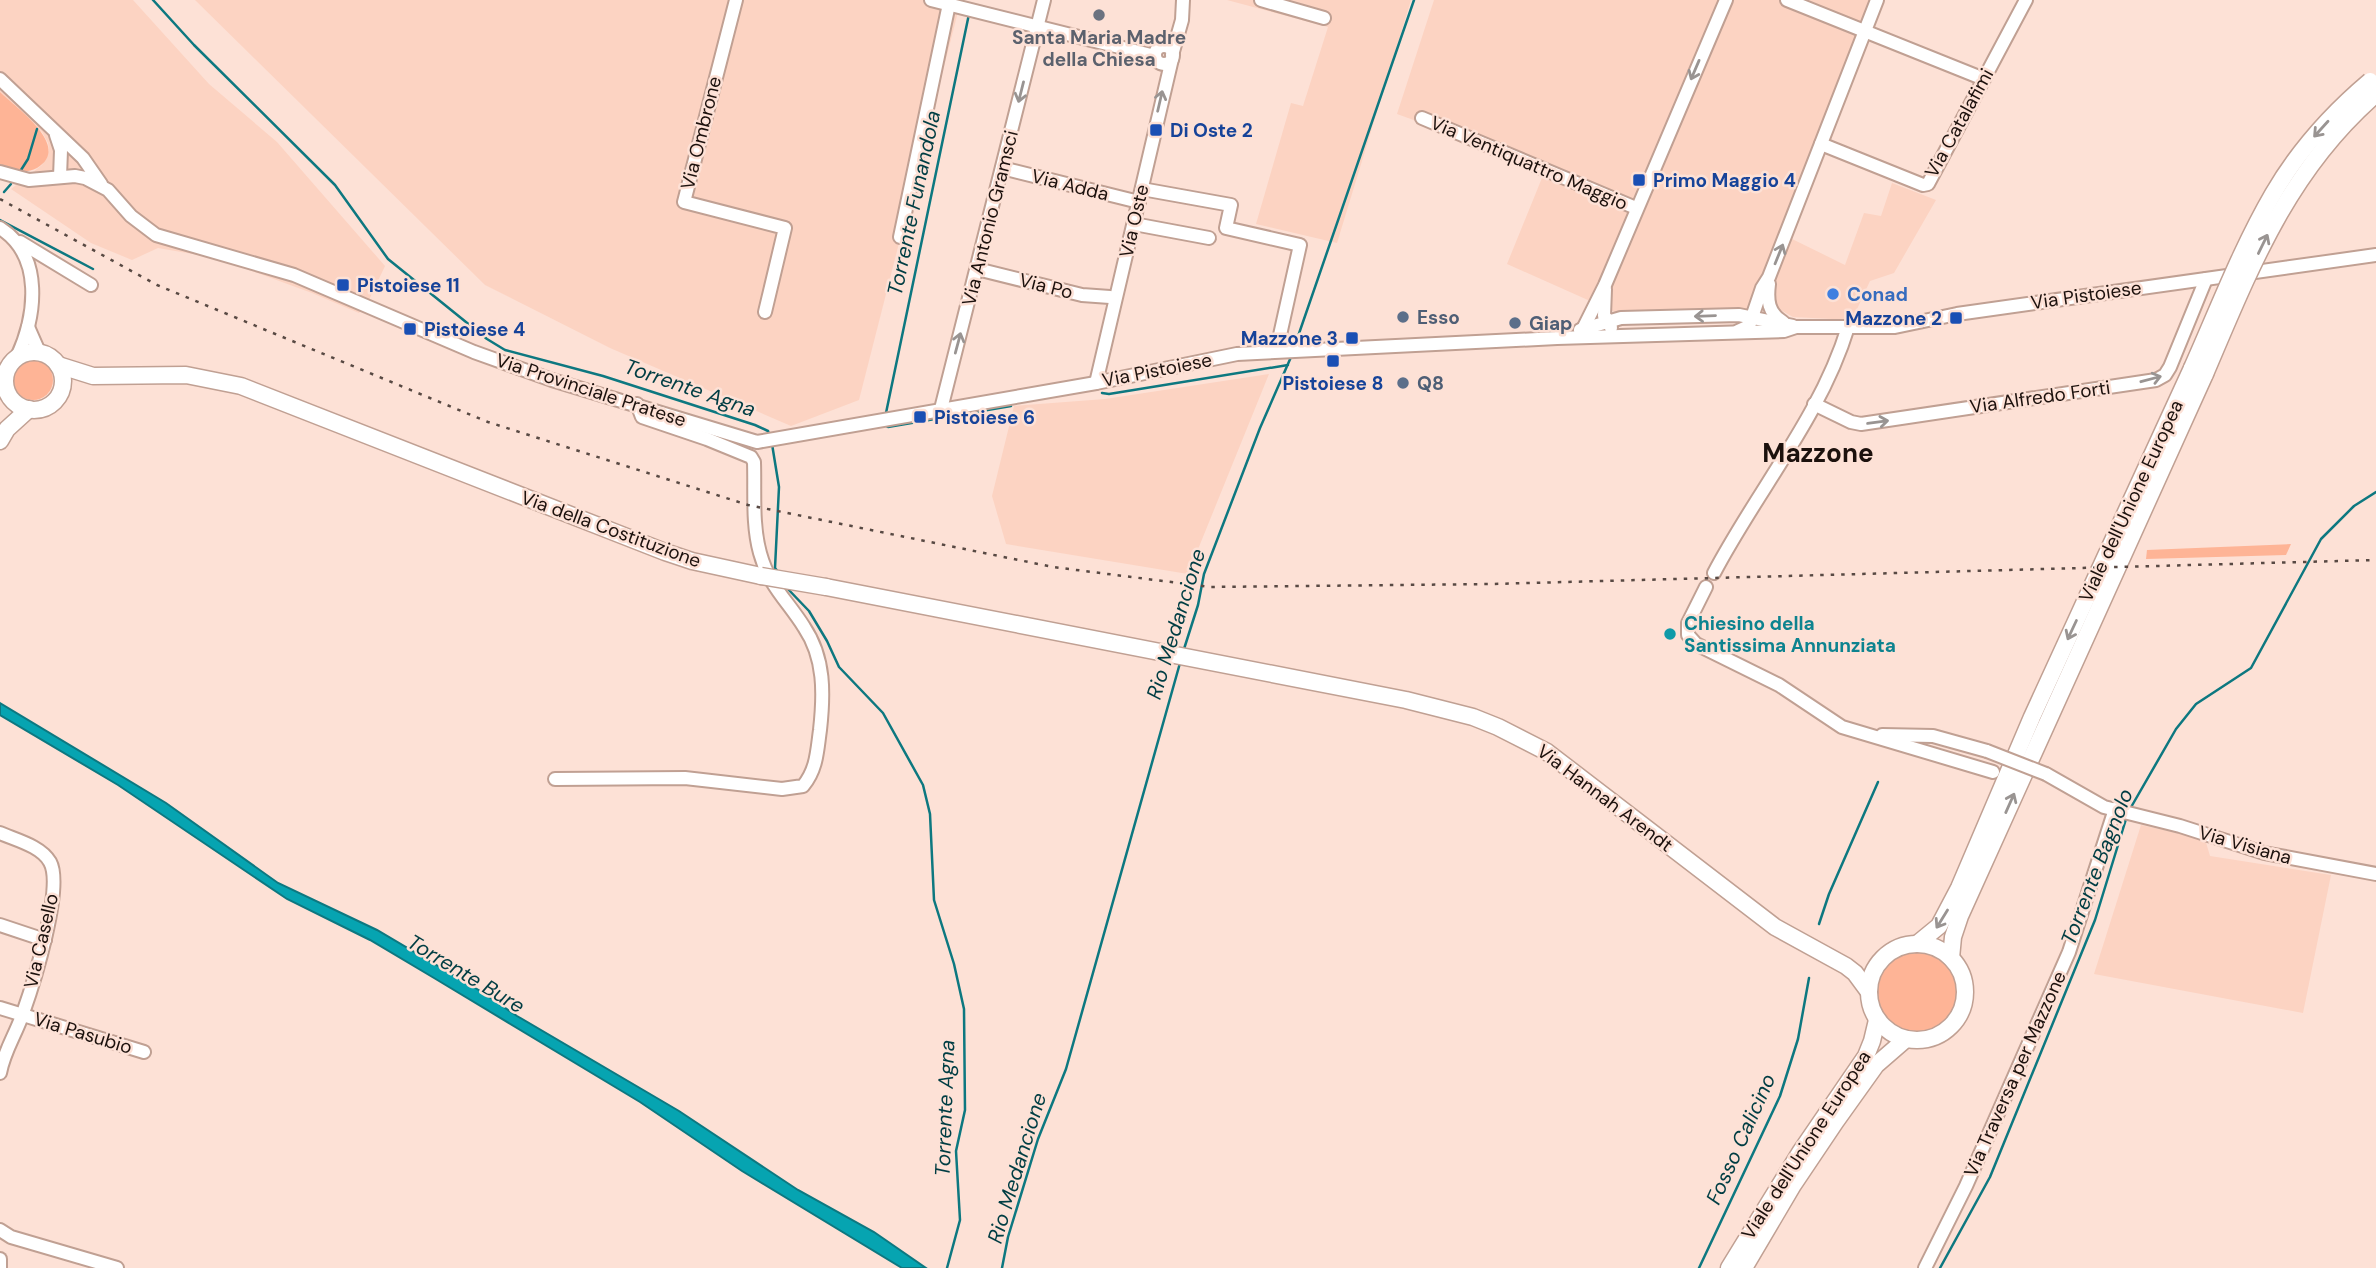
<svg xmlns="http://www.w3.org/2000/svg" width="2376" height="1268" viewBox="0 0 2376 1268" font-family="'DM Sans',sans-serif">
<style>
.built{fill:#fcd3c2}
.green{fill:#feb496}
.water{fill:#06a4b1;stroke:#0d7880;stroke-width:2}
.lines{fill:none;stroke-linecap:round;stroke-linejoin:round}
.stream{stroke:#0d7880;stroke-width:2.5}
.minor-casing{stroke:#c0a093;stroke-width:16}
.major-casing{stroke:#c0a093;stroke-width:19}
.minor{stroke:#fff;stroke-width:12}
.major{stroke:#fff;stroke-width:16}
.rail{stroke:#584943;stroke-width:2.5;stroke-dasharray:3.5 7;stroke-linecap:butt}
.minor-bridge-casing{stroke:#c0a093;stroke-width:16;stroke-linecap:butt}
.major-bridge-casing{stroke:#c0a093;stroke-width:19;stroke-linecap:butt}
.minor-bridge{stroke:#fff;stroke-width:12}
.major-bridge{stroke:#fff;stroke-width:16}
.oneway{stroke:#999492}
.worship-dot{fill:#6b7280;stroke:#fde1d6;stroke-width:2.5}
.transit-dot{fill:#1a4fb4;stroke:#fde1d6;stroke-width:2.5}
.shop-dot{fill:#3f7fe0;stroke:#fde1d6;stroke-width:2.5}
.service-dot{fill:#5c6f8a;stroke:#fde1d6;stroke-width:2.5}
.culture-dot{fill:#0f9aa8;stroke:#fde1d6;stroke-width:2.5}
.labels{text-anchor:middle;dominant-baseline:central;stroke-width:5;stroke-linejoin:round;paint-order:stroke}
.worship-label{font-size:19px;font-weight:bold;fill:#5b616d;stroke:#fde1d6}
.street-label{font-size:19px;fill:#1c110d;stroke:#fde1d6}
.transit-label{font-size:19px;font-weight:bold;fill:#164399;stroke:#fde1d6;text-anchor:start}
.shop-label{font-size:19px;font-weight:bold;fill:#366cbe;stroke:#fde1d6;text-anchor:start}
.service-label{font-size:19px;font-weight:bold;fill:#4e5e75;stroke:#fde1d6;text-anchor:start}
.culture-label{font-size:19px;font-weight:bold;fill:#0d838f;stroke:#fde1d6;text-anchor:start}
.water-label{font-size:21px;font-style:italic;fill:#003d43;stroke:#fde1d6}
.district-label{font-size:26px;font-weight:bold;fill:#1c110d;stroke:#fde1d6}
</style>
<rect width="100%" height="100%" fill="#fde1d6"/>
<!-- built -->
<g class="built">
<polygon points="0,0 133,0 209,84 277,142 385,266 369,300 359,313 312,293 216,258 158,248 132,260 91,243 11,189 42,165 49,150 48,143 42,132 0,92"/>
<polygon points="195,0 961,0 859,400 791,426 610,348 485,285"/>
<polygon points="1227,0 1411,0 1337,243 1256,224 1291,103 1303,106 1328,27"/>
<polygon points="1434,0 1877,0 1786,236 1845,265 1864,213 1881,216 1892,183 1936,200 1894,273 1870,281 1852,320 1793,317 1772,305 1745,310 1617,313 1507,264 1546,168 1397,114"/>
<polygon points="1269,374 1188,574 1006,544 992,496 1014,406 1105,399"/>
<polygon points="2141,825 2205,839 2210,856 2331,875 2303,1013 2094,974"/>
</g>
<!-- green -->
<g class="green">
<path d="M0,92C16,108 73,147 37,168C24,175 12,170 0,164Z"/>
<circle cx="33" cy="380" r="20"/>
<polygon points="2291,544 2286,555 2146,559 2147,550"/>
<circle cx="1918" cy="992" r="41"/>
</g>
<!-- water -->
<polygon class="water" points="0,703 166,803 278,883 377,930 482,992 517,1016 679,1111 798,1190 874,1232 926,1268 902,1268 742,1171 640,1102 434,978 370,940 287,899 118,785 0,715"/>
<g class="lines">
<!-- stream -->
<g class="stream">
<polyline points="153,0 194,45 335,185 388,259 487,339 505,350 603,376 755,425 768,431 769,434"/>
<polyline points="21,170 28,159 37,129"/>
<polyline points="4,192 11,184"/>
<polyline points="0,220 93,269"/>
<polyline points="1294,348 1414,0"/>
<polyline points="1102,393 1109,394 1288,365"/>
<polyline points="886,413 969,14"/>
<polyline points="884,425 888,427 1011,406"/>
<polyline points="772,444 779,487 775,568 778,572"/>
<polyline points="786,587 809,611 827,641 839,667 883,713 923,785 930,814 934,900 954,964 964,1009 965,1110 956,1151 960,1220 947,1268"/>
<polyline points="1184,649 1198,605 1204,574 1260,428 1291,357"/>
<polyline points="2130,809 2176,729 2196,704 2251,668 2321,539 2354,506 2376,492"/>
<polyline points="1819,924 1829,894 1878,782"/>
<polyline points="1002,1268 1008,1237 1038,1139 1066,1069 1180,663"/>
<polyline points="1699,1268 1780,1096 1798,1039 1809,978"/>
<polyline points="1940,1268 1990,1177 2095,920 2126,819"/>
</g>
<!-- minor casing -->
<g class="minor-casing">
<g id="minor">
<polyline points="736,0 684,202 785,228 765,312"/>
<polyline points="931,0 1155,56"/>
<polyline points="1261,0 1324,18"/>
<polyline points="1787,0 1984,79"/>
<circle cx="1164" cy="55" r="9"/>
<polyline points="1172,55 1182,20 1183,0"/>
<polyline points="0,79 83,158 101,184"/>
<polyline points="1422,118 1636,208"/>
<polyline points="56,135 61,150 60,177"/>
<polyline points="1821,144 1923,185 1928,184 2026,0"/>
<polyline points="1002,168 1139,202"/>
<polyline points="0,172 29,180 75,176 85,178 108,190 131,216 156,235 294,275 474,352 552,380 757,442 1096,383 1237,354 1557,338 1784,331 1796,327 1895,327 1957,314 2376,255"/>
<polyline points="1142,189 1231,205 1226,228 1300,245 1280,335"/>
<polyline points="1134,224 1209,238"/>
<path d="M0,228C44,256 36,316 17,357"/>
<polyline points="900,237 949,4"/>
<polyline points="20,242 91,285"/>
<polyline points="977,269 1082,295 1110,297 1115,299"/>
<path d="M1769,284C1767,300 1768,313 1783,322"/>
<polyline points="1605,289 1604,316 1610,322 1611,328"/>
<polyline points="28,327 39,352"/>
<polyline points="1583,329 1605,285 1726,0"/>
<polyline points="1580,330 1621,318 1739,315 1793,326"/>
<polyline points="1738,331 1749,326 1762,288 1769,277 1877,0"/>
<polyline points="1096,383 1172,59"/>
<polyline points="1814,404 1851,422 1861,424 2156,380 2165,375 2170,367 2206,279"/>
<polyline points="941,409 1044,0"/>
<path d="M1714,573C1757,491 1821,416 1848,327"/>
<polyline points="1706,587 1688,623 1688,635 1696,644 1779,685 1842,727 1993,772"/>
<polyline points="1882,735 1933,736 1987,751"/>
<polyline points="2046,774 2104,807 2180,826 2264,853 2376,874"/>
<path d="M555,779L685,778L782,789L803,786C817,769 817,751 820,730C824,694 825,658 804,627C787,600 769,586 760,553C752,524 755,493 754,462L751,457L707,439L642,417L637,404"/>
<path d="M0,833C16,840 41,846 50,862C64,887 33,985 23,1013C16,1034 4,1051 0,1073"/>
<polyline points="0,925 45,940"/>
<polyline points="0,1008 144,1052"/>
<polyline points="0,1230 11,1237 117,1268"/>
<polyline points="0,1259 0,1268"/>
<polyline points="1925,1268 1966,1186 2069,952 2115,809"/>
</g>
</g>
<!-- major casing -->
<g class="major-casing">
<g id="major">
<circle cx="34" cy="381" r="29"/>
<polyline points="58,365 93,376 186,375 241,386 665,552 692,561 761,576"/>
<polyline points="0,441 7,429 29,409"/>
<polyline points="826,587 1406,700 1473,717 1498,727 1547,752 1775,927 1846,966 1855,973 1869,992"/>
<circle cx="1917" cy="992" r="48"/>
<polyline points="1917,944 1939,926 1959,888 2032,717 2192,368"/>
<polyline points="1951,958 1953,937 1960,916 2205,374"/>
<polyline points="1729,1268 1801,1151 1866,1056 1872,1041 1877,1020"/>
<polyline points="1744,1268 1793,1185 1836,1121 1876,1065 1906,1039"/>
</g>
</g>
<!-- minor -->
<use href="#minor" class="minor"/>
<!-- major -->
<use href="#major" class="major"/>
<!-- rail -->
<polyline class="rail" points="0,199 157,285 488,422 748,505 1053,567 1210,587 1492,584 2376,560"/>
<!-- minor-bridge casing -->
<g class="minor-bridge-casing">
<polyline id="minor-bridge" points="1987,751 2046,774"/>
</g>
<!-- major-bridge casing -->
<g class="major-bridge-casing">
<g id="major-bridge">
<path d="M2192,368C2218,310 2241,249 2273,194C2298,151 2332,113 2370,81"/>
<path d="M2205,374C2250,269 2287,171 2376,94"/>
<polyline points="761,576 826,587"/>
</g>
</g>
<!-- minor-bridge -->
<use href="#minor-bridge" class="minor-bridge"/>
<!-- major-bridge -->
<use href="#major-bridge" class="major-bridge"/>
</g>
<!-- one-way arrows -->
<defs><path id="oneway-shaft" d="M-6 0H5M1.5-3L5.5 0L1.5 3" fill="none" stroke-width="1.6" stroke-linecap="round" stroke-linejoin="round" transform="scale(1.75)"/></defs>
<g class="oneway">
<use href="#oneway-shaft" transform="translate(1695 70) rotate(113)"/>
<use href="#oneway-shaft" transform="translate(1021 92) rotate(104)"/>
<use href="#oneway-shaft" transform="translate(1160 101) rotate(-77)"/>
<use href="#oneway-shaft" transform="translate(2321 129) rotate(132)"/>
<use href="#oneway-shaft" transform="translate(2263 244) rotate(-64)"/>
<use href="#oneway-shaft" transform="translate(1779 254) rotate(-68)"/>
<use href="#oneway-shaft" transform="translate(1705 316) rotate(178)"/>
<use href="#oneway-shaft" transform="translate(958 343) rotate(-75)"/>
<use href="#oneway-shaft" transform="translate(2151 379) rotate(-15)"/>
<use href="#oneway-shaft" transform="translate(1878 422) rotate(-8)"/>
<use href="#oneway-shaft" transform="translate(2072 630) rotate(115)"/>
<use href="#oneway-shaft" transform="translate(2010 803) rotate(-66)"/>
<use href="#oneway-shaft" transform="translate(1942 919) rotate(122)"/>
</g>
<!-- markers -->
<circle class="worship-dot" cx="1099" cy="15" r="7"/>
<g class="transit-dot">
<rect x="1149" y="123" width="14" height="14" rx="3.5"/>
<rect x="1632" y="173" width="14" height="14" rx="3.5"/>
<rect x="336" y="278" width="14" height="14" rx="3.5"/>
<rect x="1949" y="311" width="14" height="14" rx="3.5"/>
<rect x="403" y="322" width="14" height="14" rx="3.5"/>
<rect x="1345" y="331" width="14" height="14" rx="3.5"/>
<rect x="1326" y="354" width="14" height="14" rx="3.5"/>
<rect x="913" y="410" width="14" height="14" rx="3.5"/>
</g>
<circle class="shop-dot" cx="1833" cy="294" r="7"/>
<g class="service-dot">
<circle cx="1403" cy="317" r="7"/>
<circle cx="1515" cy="323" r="7"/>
<circle cx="1403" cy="383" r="7"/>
</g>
<circle class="culture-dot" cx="1670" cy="634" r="7"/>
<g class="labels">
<!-- worship labels -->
<g class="worship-label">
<text x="1099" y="37">Santa Maria Madre<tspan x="1099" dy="22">della Chiesa</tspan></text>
</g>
<!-- street labels -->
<g class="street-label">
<text transform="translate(1959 123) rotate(-61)">Via Catalafimi</text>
<text transform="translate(701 133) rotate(-76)">Via Ombrone</text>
<text transform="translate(1529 163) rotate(23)">Via Ventiquattro Maggio</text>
<text transform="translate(1070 185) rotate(14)">Via Adda</text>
<text transform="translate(990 218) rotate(-76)">Via Antonio Gramsci</text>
<text transform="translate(1134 221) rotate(-77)">Via Oste</text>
<text transform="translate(1046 286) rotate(14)">Via Po</text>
<text transform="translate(2086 295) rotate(-8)">Via Pistoiese</text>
<text transform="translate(1157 370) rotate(-11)">Via Pistoiese</text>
<text transform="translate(591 390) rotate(18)">Via Provinciale Pratese</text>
<text transform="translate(2040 397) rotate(-8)">Via Alfredo Forti</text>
<text transform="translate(2131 501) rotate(-65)">Viale dell'Unione Europea</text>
<text transform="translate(611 529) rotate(20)">Via della Costituzione</text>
<text transform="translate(1605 798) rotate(37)">Via Hannah Arendt</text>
<text transform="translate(2245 845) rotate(16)">Via Visiana</text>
<text transform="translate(41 941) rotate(-77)">Via Casello</text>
<text transform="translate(83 1033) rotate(17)">Via Pasubio</text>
<text transform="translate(2015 1074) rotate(-66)">Via Traversa per Mazzone</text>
<text transform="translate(1806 1145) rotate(-57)">Viale dell'Unione Europea</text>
</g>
<!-- transit labels -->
<g class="transit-label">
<text x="1170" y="130">Di Oste 2</text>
<text x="1653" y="180">Primo Maggio 4</text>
<text x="357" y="285">Pistoiese 11</text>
<text x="1942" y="318" text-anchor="end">Mazzone 2</text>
<text x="424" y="329">Pistoiese 4</text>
<text x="1338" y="338" text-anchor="end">Mazzone 3</text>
<text x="1333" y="383" text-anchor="middle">Pistoiese 8</text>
<text x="934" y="417">Pistoiese 6</text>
</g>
<!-- shop labels -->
<g class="shop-label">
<text x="1847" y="294">Conad</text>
</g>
<!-- service labels -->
<g class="service-label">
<text x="1417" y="317">Esso</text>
<text x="1529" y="323">Giap</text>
<text x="1417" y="383">Q8</text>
</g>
<!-- culture labels -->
<g class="culture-label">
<text x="1684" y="623">Chiesino della<tspan x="1684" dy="22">Santissima Annunziata</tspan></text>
</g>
<!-- water labels -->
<g class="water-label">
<text transform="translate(914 203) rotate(-78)">Torrente Funandola</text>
<text transform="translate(690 388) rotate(19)">Torrente Agna</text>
<text transform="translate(1176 624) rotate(-73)">Rio Medancione</text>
<text transform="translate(2097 867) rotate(-69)">Torrente Bagnolo</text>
<text transform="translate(466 974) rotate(31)">Torrente Bure</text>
<text transform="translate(945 1108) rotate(-88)">Torrente Agna</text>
<text transform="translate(1741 1139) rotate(-66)">Fosso Calicino</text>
<text transform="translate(1017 1168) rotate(-73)">Rio Medancione</text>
</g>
<!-- district labels -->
<g class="district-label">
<text x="1818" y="453">Mazzone</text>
</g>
</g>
</svg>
